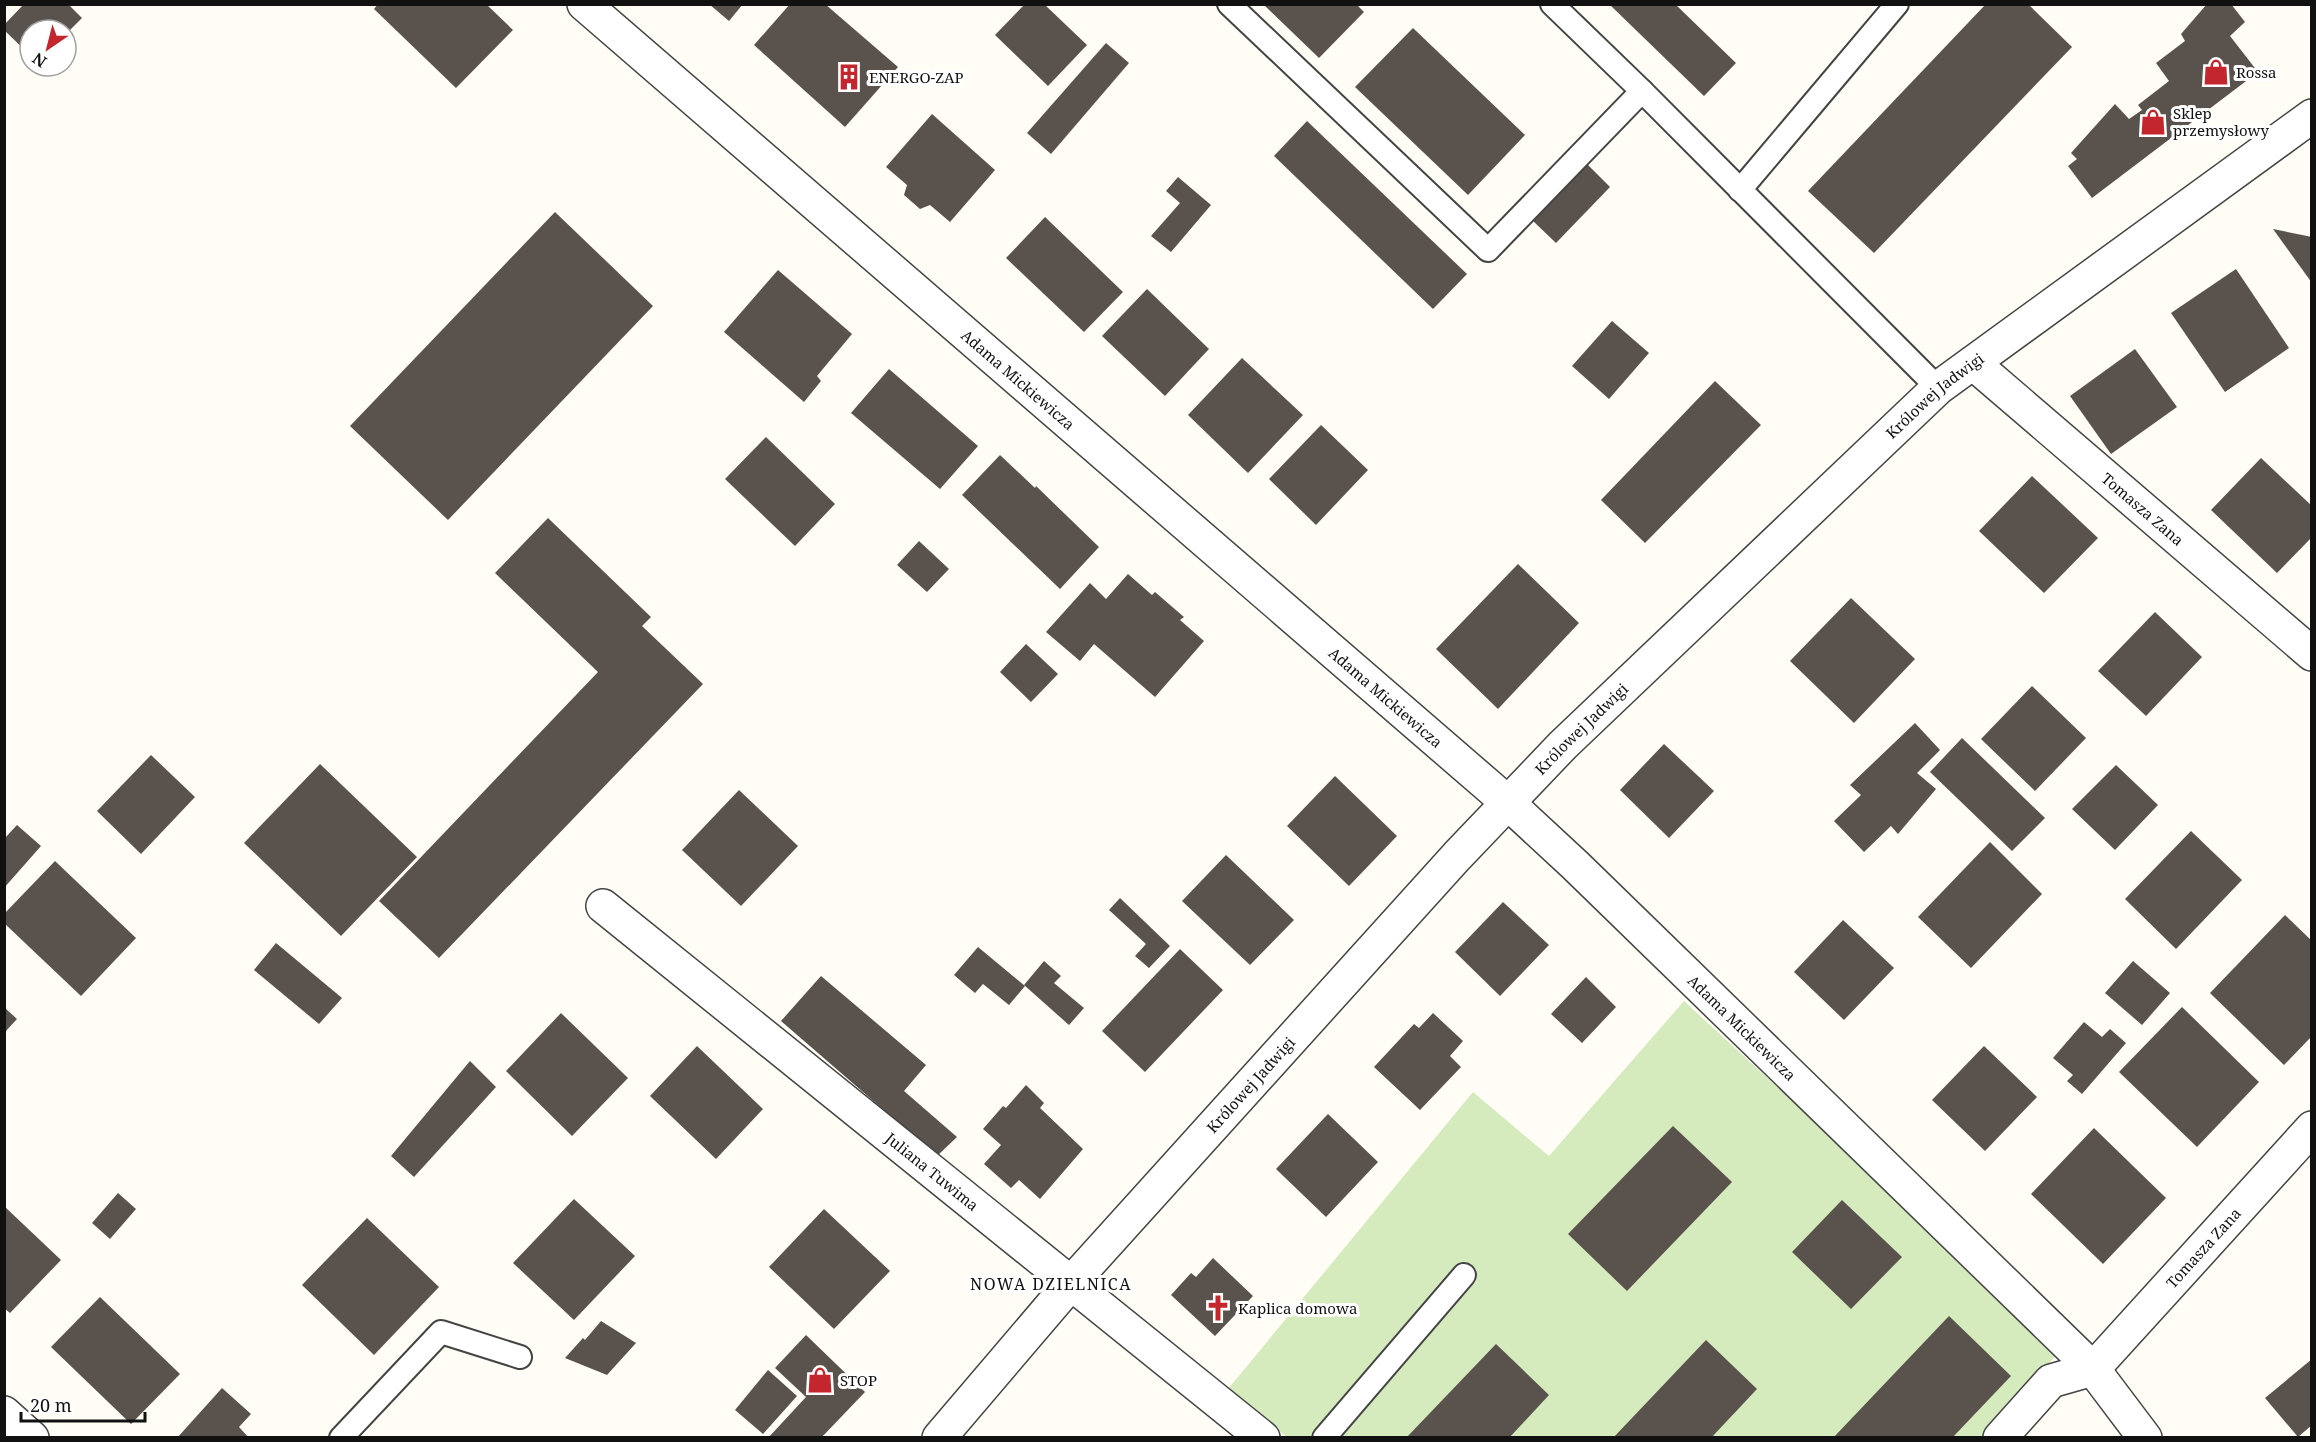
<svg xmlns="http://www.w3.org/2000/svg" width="2316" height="1442" viewBox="0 0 2316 1442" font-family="'Noto Serif',serif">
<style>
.green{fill:#d5ebbd}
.building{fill:#5a524d}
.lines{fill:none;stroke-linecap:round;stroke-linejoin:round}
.service-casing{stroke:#444;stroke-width:26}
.minor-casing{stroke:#444;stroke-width:36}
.service{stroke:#fff;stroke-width:22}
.minor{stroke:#fff;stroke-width:33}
.labels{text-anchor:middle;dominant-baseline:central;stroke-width:6;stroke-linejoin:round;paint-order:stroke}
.poi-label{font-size:15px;fill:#111;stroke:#fff;text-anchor:start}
.street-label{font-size:15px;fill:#111;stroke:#fff}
.neighbourhood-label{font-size:16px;letter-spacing:1.5px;fill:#111;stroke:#fff}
</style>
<rect width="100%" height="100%" fill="#fffdf5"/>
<!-- green -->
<polygon class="green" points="1684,1001 2062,1349 1981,1438 1287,1437 1228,1389 1473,1092 1549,1156"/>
<!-- building -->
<g class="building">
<polygon points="24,4 68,4 82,18 66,34 66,30 30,30 30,55 4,30 4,25"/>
<polygon points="378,4 486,4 513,30 456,88 374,9"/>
<polygon points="709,4 743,4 729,21"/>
<polygon points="790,4 825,4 898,67 845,127 754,45"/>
<polygon points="1025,4 1044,4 1087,45 1048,86 995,35"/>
<polygon points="1263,4 1356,4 1364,12 1319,58"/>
<polygon points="1609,4 1675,4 1736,63 1704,96"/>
<polygon points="1986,4 2028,4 2072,47 1874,253 1808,191"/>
<polygon points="2207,4 2231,4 2245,22 2230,36 2258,72 2092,198 2068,166 2077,159 2071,153 2115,104 2129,119 2142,110 2138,105 2169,81 2156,63 2185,41 2181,34"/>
<polygon points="1413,28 1525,135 1468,195 1355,87"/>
<polygon points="1106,43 1129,63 1051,154 1027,133"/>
<polygon points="932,114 995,170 950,222 930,205 920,209 904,195 907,185 886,167"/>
<polygon points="1307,121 1467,274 1433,309 1274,156"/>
<polygon points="1587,164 1610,187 1556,243 1532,220"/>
<polygon points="1178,177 1211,205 1171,252 1151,236 1180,203 1166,191"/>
<polygon points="555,212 653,306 448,520 350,426"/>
<polygon points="1045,217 1123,292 1084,332 1006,258"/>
<polygon points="2273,229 2312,237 2312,283"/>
<polygon points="2236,269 2289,348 2225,392 2171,313"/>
<polygon points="778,270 852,334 817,376 821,381 804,402 724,332"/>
<polygon points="1147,289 1209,349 1165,396 1102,336"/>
<polygon points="1612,321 1649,353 1609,399 1572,366"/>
<polygon points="2135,349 2177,407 2111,454 2070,396"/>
<polygon points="1242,358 1303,415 1248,473 1188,415"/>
<polygon points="889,369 978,446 940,489 851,413"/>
<polygon points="1715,381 1761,425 1645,543 1601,500"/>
<polygon points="1321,425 1368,470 1316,525 1269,479"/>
<polygon points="766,437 835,504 795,546 725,479"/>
<polygon points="1000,455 1035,488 1036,486 1099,547 1060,589 962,495"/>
<polygon points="2261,458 2312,506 2312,537 2277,573 2211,510"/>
<polygon points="2032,476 2098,538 2044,593 1979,531"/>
<polygon points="548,518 651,617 642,626 703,684 439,958 379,901 598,672 495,573"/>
<polygon points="919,541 949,569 927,592 897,565"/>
<polygon points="1518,564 1579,623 1498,709 1436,649"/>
<polygon points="1128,574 1152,595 1155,592 1184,617 1180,620 1204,641 1155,697 1094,644 1080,661 1046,632 1090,583 1106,599"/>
<polygon points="1851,598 1915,659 1854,723 1790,661"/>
<polygon points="2155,612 2202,657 2146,716 2098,671"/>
<polygon points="1026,644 1058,674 1031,702 1000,672"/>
<polygon points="2032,686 2086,738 2035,791 1981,739"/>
<polygon points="1915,723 1940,750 1917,773 1936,789 1898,834 1891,826 1864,852 1834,821 1861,795 1850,785"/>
<polygon points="1962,738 2045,818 2012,851 1930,772"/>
<polygon points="1664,744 1714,791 1669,838 1620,790"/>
<polygon points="151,755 195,797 141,854 97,811"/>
<polygon points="320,764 417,857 341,936 244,843"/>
<polygon points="2116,765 2158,805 2115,850 2072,809"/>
<polygon points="1335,776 1397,836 1349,886 1287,826"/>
<polygon points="739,790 798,846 741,906 682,850"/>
<polygon points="17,825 41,846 4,888 4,854 6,851 4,839"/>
<polygon points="2191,831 2242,880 2176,949 2125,899"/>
<polygon points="1990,842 2042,894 1971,968 1918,917"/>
<polygon points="1226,855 1294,920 1250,965 1182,901"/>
<polygon points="55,861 136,938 81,996 4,923 4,914"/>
<polygon points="1120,898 1170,946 1149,968 1135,956 1146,944 1109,910"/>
<polygon points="1503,902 1549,945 1500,996 1455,952"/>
<polygon points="2285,915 2312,941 2312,1036 2284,1065 2210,993"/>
<polygon points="1843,920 1894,968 1844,1020 1794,972"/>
<polygon points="276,943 342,998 319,1024 254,970"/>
<polygon points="978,947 1025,986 1009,1005 983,984 975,993 954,975"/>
<polygon points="1180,949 1223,990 1145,1072 1102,1031"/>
<polygon points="1044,961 1061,976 1054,983 1084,1008 1069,1025 1024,985"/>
<polygon points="2133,961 2170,993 2142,1025 2105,993"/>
<polygon points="821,976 926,1065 904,1091 957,1137 937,1156 781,1021"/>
<polygon points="1586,977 1616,1007 1582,1043 1551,1014"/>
<polygon points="2182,1007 2259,1082 2197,1147 2119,1072"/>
<polygon points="5,1008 17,1019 5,1032"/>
<polygon points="561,1013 628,1078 572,1136 506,1071"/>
<polygon points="1433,1013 1463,1041 1450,1056 1461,1067 1420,1110 1374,1067 1414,1024 1419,1028"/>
<polygon points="2084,1022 2102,1037 2110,1029 2126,1043 2082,1094 2067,1081 2073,1075 2053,1058"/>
<polygon points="697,1046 763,1109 716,1159 650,1096"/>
<polygon points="1984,1046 2037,1097 1985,1151 1932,1100"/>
<polygon points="470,1061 496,1087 414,1177 391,1156"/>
<polygon points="1026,1085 1044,1103 1040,1108 1083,1149 1040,1199 1019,1180 1011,1188 984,1164 1001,1145 983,1129 1003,1106 1006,1108"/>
<polygon points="1328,1114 1378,1162 1326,1217 1276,1169"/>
<polygon points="1673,1126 1732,1182 1627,1291 1568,1234"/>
<polygon points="2094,1128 2166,1198 2103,1264 2031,1194"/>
<polygon points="118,1193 136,1209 110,1239 92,1223"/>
<polygon points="574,1199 635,1256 574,1320 513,1263"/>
<polygon points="1842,1200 1902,1257 1851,1309 1792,1252"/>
<polygon points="4,1206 61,1260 10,1313 4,1308"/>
<polygon points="824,1209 890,1271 834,1329 769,1267"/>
<polygon points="367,1218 439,1287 374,1355 302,1285"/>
<polygon points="1213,1258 1253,1296 1215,1336 1171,1295 1191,1273 1196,1277"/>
<polygon points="100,1297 180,1374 131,1424 51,1347"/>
<polygon points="1949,1316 2011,1376 1952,1438 1833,1438"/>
<polygon points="601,1321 636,1343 607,1375 565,1358 583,1338 585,1340"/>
<polygon points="806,1335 865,1392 821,1438 768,1438 806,1397 775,1368"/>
<polygon points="1706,1340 1757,1389 1711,1438 1613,1438"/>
<polygon points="1496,1344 1549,1395 1509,1438 1406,1438"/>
<polygon points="2312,1359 2312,1425 2298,1437 2265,1398"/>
<polygon points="768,1370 797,1396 763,1434 735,1410"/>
<polygon points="222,1388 251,1414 239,1427 249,1438 177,1438"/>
</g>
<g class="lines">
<!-- service casing -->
<g class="service-casing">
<g id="service">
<polyline points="1229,4 1488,250 1642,91"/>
<polyline points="1552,4 1642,91 1938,388"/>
<polyline points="1740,190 1897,4"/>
<polyline points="341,1438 441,1332 520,1357"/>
<polyline points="1324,1438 1464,1275"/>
</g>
</g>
<!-- minor casing -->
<g class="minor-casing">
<g id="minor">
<path id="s1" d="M584,4L1507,802L1575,865L2093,1369L2145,1438"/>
<path id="s2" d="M1973,363L2312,654"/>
<path id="s3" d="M603,906L1263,1438"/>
<polyline points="4,1413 32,1438"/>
<path id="s4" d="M939,1438L1071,1283L1457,856L1563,745L1938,388L2312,116"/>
<path id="s5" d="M2000,1438L2051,1381L2093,1369L2312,1128"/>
</g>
</g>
<!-- service -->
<use href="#service" class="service"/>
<!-- minor -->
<use href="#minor" class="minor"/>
</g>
<!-- icons -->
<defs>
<g id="shop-bare" transform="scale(2.07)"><path d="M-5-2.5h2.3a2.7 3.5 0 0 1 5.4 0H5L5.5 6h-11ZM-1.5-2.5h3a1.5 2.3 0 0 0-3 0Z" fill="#c4262e" stroke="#fff" stroke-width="2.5" paint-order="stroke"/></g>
<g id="building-bare" transform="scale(2.07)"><path d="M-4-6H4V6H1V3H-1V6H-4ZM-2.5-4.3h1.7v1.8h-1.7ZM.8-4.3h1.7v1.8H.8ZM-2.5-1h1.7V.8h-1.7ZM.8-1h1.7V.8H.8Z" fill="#c4262e" stroke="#fff" stroke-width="2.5" paint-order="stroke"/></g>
<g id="church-bare" transform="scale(2.07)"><path d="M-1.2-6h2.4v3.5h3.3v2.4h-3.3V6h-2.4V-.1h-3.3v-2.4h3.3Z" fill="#c4262e" stroke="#fff" stroke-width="2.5" paint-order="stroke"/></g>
</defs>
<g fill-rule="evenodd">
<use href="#shop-bare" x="2216" y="72"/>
<use href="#building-bare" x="849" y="77"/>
<use href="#shop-bare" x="2153" y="122"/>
<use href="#church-bare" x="1218" y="1308"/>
<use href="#shop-bare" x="820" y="1380"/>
</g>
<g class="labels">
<!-- poi labels -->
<g class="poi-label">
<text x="2236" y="72">Rossa</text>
<text x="869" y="77">ENERGO-ZAP</text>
<text x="2173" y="113">Sklep<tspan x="2173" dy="17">przemysłowy</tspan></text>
<text x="1238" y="1308">Kaplica domowa</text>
<text x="840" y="1380">STOP</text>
</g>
<!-- street labels -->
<g class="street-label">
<text stroke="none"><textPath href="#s1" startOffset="574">Adama Mickiewicza</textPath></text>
<text stroke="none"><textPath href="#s4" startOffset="1443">Królowej Jadwigi</textPath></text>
<text stroke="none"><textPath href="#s2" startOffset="224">Tomasza Zana</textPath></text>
<text stroke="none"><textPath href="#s1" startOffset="1060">Adama Mickiewicza</textPath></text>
<text stroke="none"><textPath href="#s4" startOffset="957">Królowej Jadwigi</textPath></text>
<text stroke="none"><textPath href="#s1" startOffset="1546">Adama Mickiewicza</textPath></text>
<text stroke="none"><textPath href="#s4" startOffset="471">Królowej Jadwigi</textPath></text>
<text stroke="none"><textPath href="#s3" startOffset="423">Juliana Tuwima</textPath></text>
<text stroke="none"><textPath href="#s5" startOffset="284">Tomasza Zana</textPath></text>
</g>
<!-- neighbourhood labels -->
<g class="neighbourhood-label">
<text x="1051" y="1284">NOWA DZIELNICA</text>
</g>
</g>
<!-- border -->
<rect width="2316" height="1442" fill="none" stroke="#111111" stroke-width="12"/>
<!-- north arrow -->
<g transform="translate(48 48) rotate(215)"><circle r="28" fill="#ffffff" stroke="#a0a0a0" stroke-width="1.5"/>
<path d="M0-4.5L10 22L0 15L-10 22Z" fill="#c4262e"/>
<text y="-9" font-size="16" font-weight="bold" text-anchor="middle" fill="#111111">N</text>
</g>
<!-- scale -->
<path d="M21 1412v9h124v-9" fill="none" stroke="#111111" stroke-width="3"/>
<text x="30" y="1412" font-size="18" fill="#111111" stroke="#ffffff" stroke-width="4.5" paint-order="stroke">20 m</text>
</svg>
